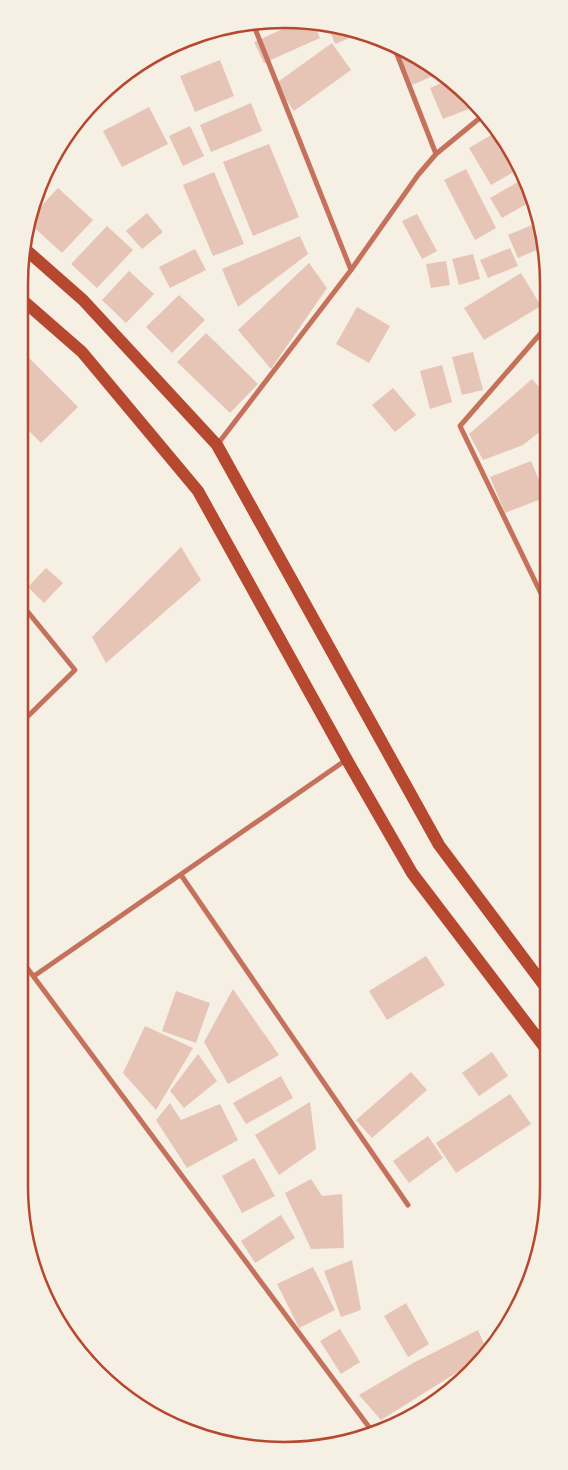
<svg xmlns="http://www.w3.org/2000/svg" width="568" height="1470" viewBox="0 0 568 1470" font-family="Karla,sans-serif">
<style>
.building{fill:#e6c5b7}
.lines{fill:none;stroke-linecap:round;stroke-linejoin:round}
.minor{stroke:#c5725c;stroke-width:5}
.primary{stroke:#b5482f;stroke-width:12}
.rim{fill:none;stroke:#b5482f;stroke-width:2.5}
</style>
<rect width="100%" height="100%" fill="#f6efe4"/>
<!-- building -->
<g class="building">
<polygon points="294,24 314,25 320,38 264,63 254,42"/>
<polygon points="328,26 353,28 362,33 335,44"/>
<polygon points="217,32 217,34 175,51 174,47"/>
<polygon points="332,43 351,70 294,111 275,84"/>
<polygon points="404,49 417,54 440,73 412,85 398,51"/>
<polygon points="220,60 234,96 195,112 180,76"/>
<polygon points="449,80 471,99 474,107 443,119 430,88"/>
<polygon points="251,103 262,131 211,152 200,125"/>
<polygon points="149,107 168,144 122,167 103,131"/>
<polygon points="85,112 89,118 69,133 74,122"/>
<polygon points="190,126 204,156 183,166 169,136"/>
<polygon points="498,131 522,167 491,185 469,148"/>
<polygon points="269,144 299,217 253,236 223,162"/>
<polygon points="466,169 496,228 475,240 444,180"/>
<polygon points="214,172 244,244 213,256 183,185"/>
<polygon points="525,178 532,201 502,218 490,198"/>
<polygon points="58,188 93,220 62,253 27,221"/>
<polygon points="147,213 163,232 142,249 126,231"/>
<polygon points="417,214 437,251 422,259 402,221"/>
<polygon points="539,222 546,246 518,258 508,235"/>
<polygon points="107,226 133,250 97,288 71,264"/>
<polygon points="300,236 308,254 238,307 222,269"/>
<polygon points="510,248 518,266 488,278 480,260"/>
<polygon points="195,249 206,270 170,288 159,267"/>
<polygon points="473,254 480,279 459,285 452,259"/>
<polygon points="446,261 450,285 431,288 426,264"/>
<polygon points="309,263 327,288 271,369 238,330"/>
<polygon points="129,271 154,294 126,323 102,300"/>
<polygon points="521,273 541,306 484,340 464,308"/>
<polygon points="179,295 205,320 172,353 146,327"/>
<polygon points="357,307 390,326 369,363 336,344"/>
<polygon points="206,333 258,384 230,413 177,362"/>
<polygon points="19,348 78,407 41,443 19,421"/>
<polygon points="473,352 483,390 462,395 452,357"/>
<polygon points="547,354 547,372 538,364"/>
<polygon points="442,365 452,402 430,409 420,371"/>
<polygon points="532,379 547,397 547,426 523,445 483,460 469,434"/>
<polygon points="393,388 416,415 395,432 372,405"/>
<polygon points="547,458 548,483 547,484 539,461"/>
<polygon points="531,461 546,497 505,513 490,477"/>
<polygon points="548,518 548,544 546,544 544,519"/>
<polygon points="181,547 201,580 106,663 92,637"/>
<polygon points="46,568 63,583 44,603 28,587"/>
<polygon points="426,956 445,985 387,1020 369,991"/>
<polygon points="233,989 279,1055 228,1084 204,1042"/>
<polygon points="176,991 210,1003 196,1043 162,1031"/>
<polygon points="145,1026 193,1048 156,1110 123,1073"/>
<polygon points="492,1052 508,1076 479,1096 462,1073"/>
<polygon points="198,1054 217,1081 184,1108 170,1091"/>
<polygon points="411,1072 427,1090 372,1138 356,1120"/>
<polygon points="281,1076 293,1098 246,1124 233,1103"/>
<polygon points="510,1094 531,1124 456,1173 436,1143"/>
<polygon points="310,1102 316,1149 279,1175 255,1135"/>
<polygon points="170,1103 181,1120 220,1104 238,1140 187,1168 156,1120"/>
<polygon points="428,1136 443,1158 409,1183 393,1161"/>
<polygon points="254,1158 275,1196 242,1213 222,1176"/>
<polygon points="311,1179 322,1196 342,1194 344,1248 311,1249 285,1193"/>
<polygon points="281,1215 295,1238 255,1263 241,1241"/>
<polygon points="352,1260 361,1310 341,1317 324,1271"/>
<polygon points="313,1267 335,1310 299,1328 277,1284"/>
<polygon points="406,1303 429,1344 408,1357 384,1316"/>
<polygon points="340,1329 360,1362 341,1374 320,1341"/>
<polygon points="478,1330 488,1353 381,1420 359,1395 415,1362"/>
</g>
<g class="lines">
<!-- minor -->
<g class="minor">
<polyline points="252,21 351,270"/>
<polyline points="393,44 436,154"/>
<polyline points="547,326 460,426 548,608"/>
<polyline points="217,445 351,270 418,175 436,154 486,113"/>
<polyline points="19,601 75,670 19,725"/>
<polyline points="181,875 408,1205"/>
<polyline points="19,957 372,1431"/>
<polyline points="34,976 346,760"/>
</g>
<!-- primary -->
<g class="primary">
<polyline points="24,248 83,300 217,445 439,845 549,992"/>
<polyline points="19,297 82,352 198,491 347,760 412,873 549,1053"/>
</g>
</g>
<!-- crop -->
<path d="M0 0H568V1470H0ZM284 28H284A256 256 0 0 1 540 284V1186A256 256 0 0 1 284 1442H284A256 256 0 0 1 28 1186V284A256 256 0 0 1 284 28Z" fill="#f6efe4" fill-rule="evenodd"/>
<path class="rim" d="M284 28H284A256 256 0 0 1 540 284V1186A256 256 0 0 1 284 1442H284A256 256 0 0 1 28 1186V284A256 256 0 0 1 284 28Z"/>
</svg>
